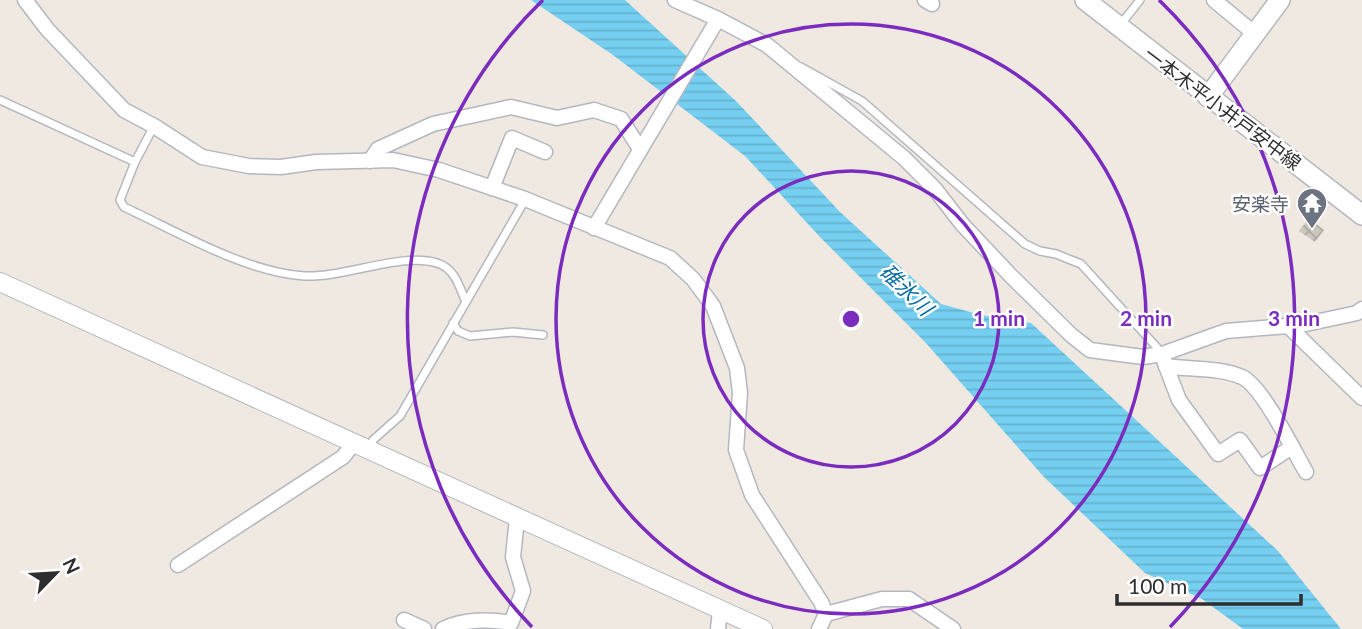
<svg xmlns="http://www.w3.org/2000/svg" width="1362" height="629" viewBox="0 0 1362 629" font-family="Lato,'Noto Sans JP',sans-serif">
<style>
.water{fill:url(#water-rules)}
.building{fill:url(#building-cross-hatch)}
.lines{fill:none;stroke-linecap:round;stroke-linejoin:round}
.service-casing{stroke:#b4b7c1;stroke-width:10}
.minor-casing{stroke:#b4b7c1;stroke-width:17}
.tertiary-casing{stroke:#b4b7c1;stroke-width:20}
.secondary-casing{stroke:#b4b7c1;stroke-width:22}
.service{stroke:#fff;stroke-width:7}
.minor{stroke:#fff;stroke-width:14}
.tertiary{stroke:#fff;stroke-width:18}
.secondary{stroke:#fff;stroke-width:19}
.ring{fill:none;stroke:#7b2cbf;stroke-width:3.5}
.labels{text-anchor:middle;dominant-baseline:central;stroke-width:5;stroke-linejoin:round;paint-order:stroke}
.street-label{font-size:19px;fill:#2e2e2e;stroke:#fff}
.worship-label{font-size:19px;fill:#5b616d;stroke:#fff;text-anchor:end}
.water-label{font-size:21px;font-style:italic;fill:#0d6fa3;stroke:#fff}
.centre{fill:#7b2cbf;stroke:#fff;stroke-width:3.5}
.ring-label{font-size:21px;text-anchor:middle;font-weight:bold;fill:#7b2cbf;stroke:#fff;stroke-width:5;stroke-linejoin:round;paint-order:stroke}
</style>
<defs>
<pattern id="water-rules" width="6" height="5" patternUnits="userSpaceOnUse" patternTransform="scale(1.75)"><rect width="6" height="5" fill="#75cff0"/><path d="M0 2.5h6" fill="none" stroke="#66b2ce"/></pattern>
<pattern id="building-cross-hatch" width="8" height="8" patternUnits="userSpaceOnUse" patternTransform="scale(1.75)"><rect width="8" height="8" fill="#cbc7bf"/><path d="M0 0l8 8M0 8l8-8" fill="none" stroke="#afaba4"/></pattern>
</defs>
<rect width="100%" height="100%" fill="#efe9e1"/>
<!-- water -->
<polygon class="water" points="531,0 625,0 737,102 840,212 941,304 981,315 1031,323 1278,551 1341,629 1243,629 1202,599 1145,573 1044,477 925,342 820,237 745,156 613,55"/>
<!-- building -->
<polygon class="building" points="1309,218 1324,230 1315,242 1299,231"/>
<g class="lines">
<!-- service casing -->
<g class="service-casing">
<g id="service">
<polyline points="1121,24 1140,0"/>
<polyline points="801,67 862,101 1025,244 1040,251 1056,254 1081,264 1162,353"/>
<polyline points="0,100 135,162"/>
<path d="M154,126L135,162L120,200L124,207C178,232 245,272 304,276C345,278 401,252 437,263C454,268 459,285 465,300"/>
<polyline points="453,323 458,331 470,336 513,332 543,335"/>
<polyline points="370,450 373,440 400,416 525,200"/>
</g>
</g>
<!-- minor casing -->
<g class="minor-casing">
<g id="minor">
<polyline points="25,0 47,29 124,110 154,126 202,157 249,166 281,167 316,162 393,160 439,170 525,199 670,258 693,279 713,306 737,368 740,393 736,450 752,495 821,602 826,614"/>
<polyline points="675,0 718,19 767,45 904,158 935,189 962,224 1011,276 1071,335 1090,350 1143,357 1162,354 1226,331 1301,325 1357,313 1362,309"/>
<polyline points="925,0 932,4"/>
<polyline points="1214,0 1255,34"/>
<polyline points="370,161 378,149 433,124 511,107 557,118 594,110 621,119 640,149"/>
<polyline points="492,188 512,138 545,152"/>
<polyline points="594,228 718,19"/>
<polyline points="1287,325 1362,398"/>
<path d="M1162,354L1166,366C1190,370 1219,367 1242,377C1262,386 1294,451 1306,472"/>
<polyline points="1166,366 1179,400 1218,454 1240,440 1260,468 1292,447"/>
<polyline points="178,565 343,457 354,443"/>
<polyline points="404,620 424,629"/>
<path d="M443,629C463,619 490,619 511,623L523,591L513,557L517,518"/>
<polyline points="718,629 720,610"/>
<polyline points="819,629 826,614 882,599 909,599 953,629"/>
</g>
</g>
<!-- tertiary casing -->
<g class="tertiary-casing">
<polyline id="tertiary" points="0,282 763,629"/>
</g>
<!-- secondary casing -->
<g class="secondary-casing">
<g id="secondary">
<polyline points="1085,0 1362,215"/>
<polyline points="1208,97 1280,0"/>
</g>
</g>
<!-- service -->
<use href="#service" class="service"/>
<!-- minor -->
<use href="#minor" class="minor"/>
<!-- tertiary -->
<use href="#tertiary" class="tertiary"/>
<!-- secondary -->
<use href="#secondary" class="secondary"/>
</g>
<!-- distance rings -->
<g class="ring">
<circle cx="851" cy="319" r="148"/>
<circle cx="851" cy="319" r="295"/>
<path d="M532 627A443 443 0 0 1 543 0M1159 0A443 443 0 0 1 1170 627"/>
</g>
<!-- icons -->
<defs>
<g id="temple-pin" transform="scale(1.575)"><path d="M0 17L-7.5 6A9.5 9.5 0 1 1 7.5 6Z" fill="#6b7280" stroke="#fff"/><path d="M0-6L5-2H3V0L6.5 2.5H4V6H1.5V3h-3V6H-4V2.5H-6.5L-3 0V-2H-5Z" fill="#fff"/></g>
</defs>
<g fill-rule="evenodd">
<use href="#temple-pin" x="1312" y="203"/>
</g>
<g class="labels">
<!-- street labels -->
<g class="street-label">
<text transform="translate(1223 108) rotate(37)">一本木平小井戸安中線</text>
</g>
<!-- worship labels -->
<g class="worship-label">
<text x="1289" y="203">安楽寺</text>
</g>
<!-- water labels -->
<g class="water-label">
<text transform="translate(907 289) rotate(44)">碓氷川</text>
</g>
</g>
<circle cx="851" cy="319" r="10" class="centre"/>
<g class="ring-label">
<text x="999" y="326">1 min</text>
<text x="1146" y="326">2 min</text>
<text x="1294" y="326">3 min</text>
</g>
<!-- north arrow -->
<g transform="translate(56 573) rotate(65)" stroke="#ffffff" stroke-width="5" paint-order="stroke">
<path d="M0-5L12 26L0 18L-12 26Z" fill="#2e2e2e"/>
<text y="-10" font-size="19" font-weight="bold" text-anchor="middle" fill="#2e2e2e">N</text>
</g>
<!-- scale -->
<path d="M1117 594v10h184v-10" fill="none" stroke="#2e2e2e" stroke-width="3.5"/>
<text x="1128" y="594" font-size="21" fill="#2e2e2e" stroke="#ffffff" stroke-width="5" paint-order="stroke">100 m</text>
</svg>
